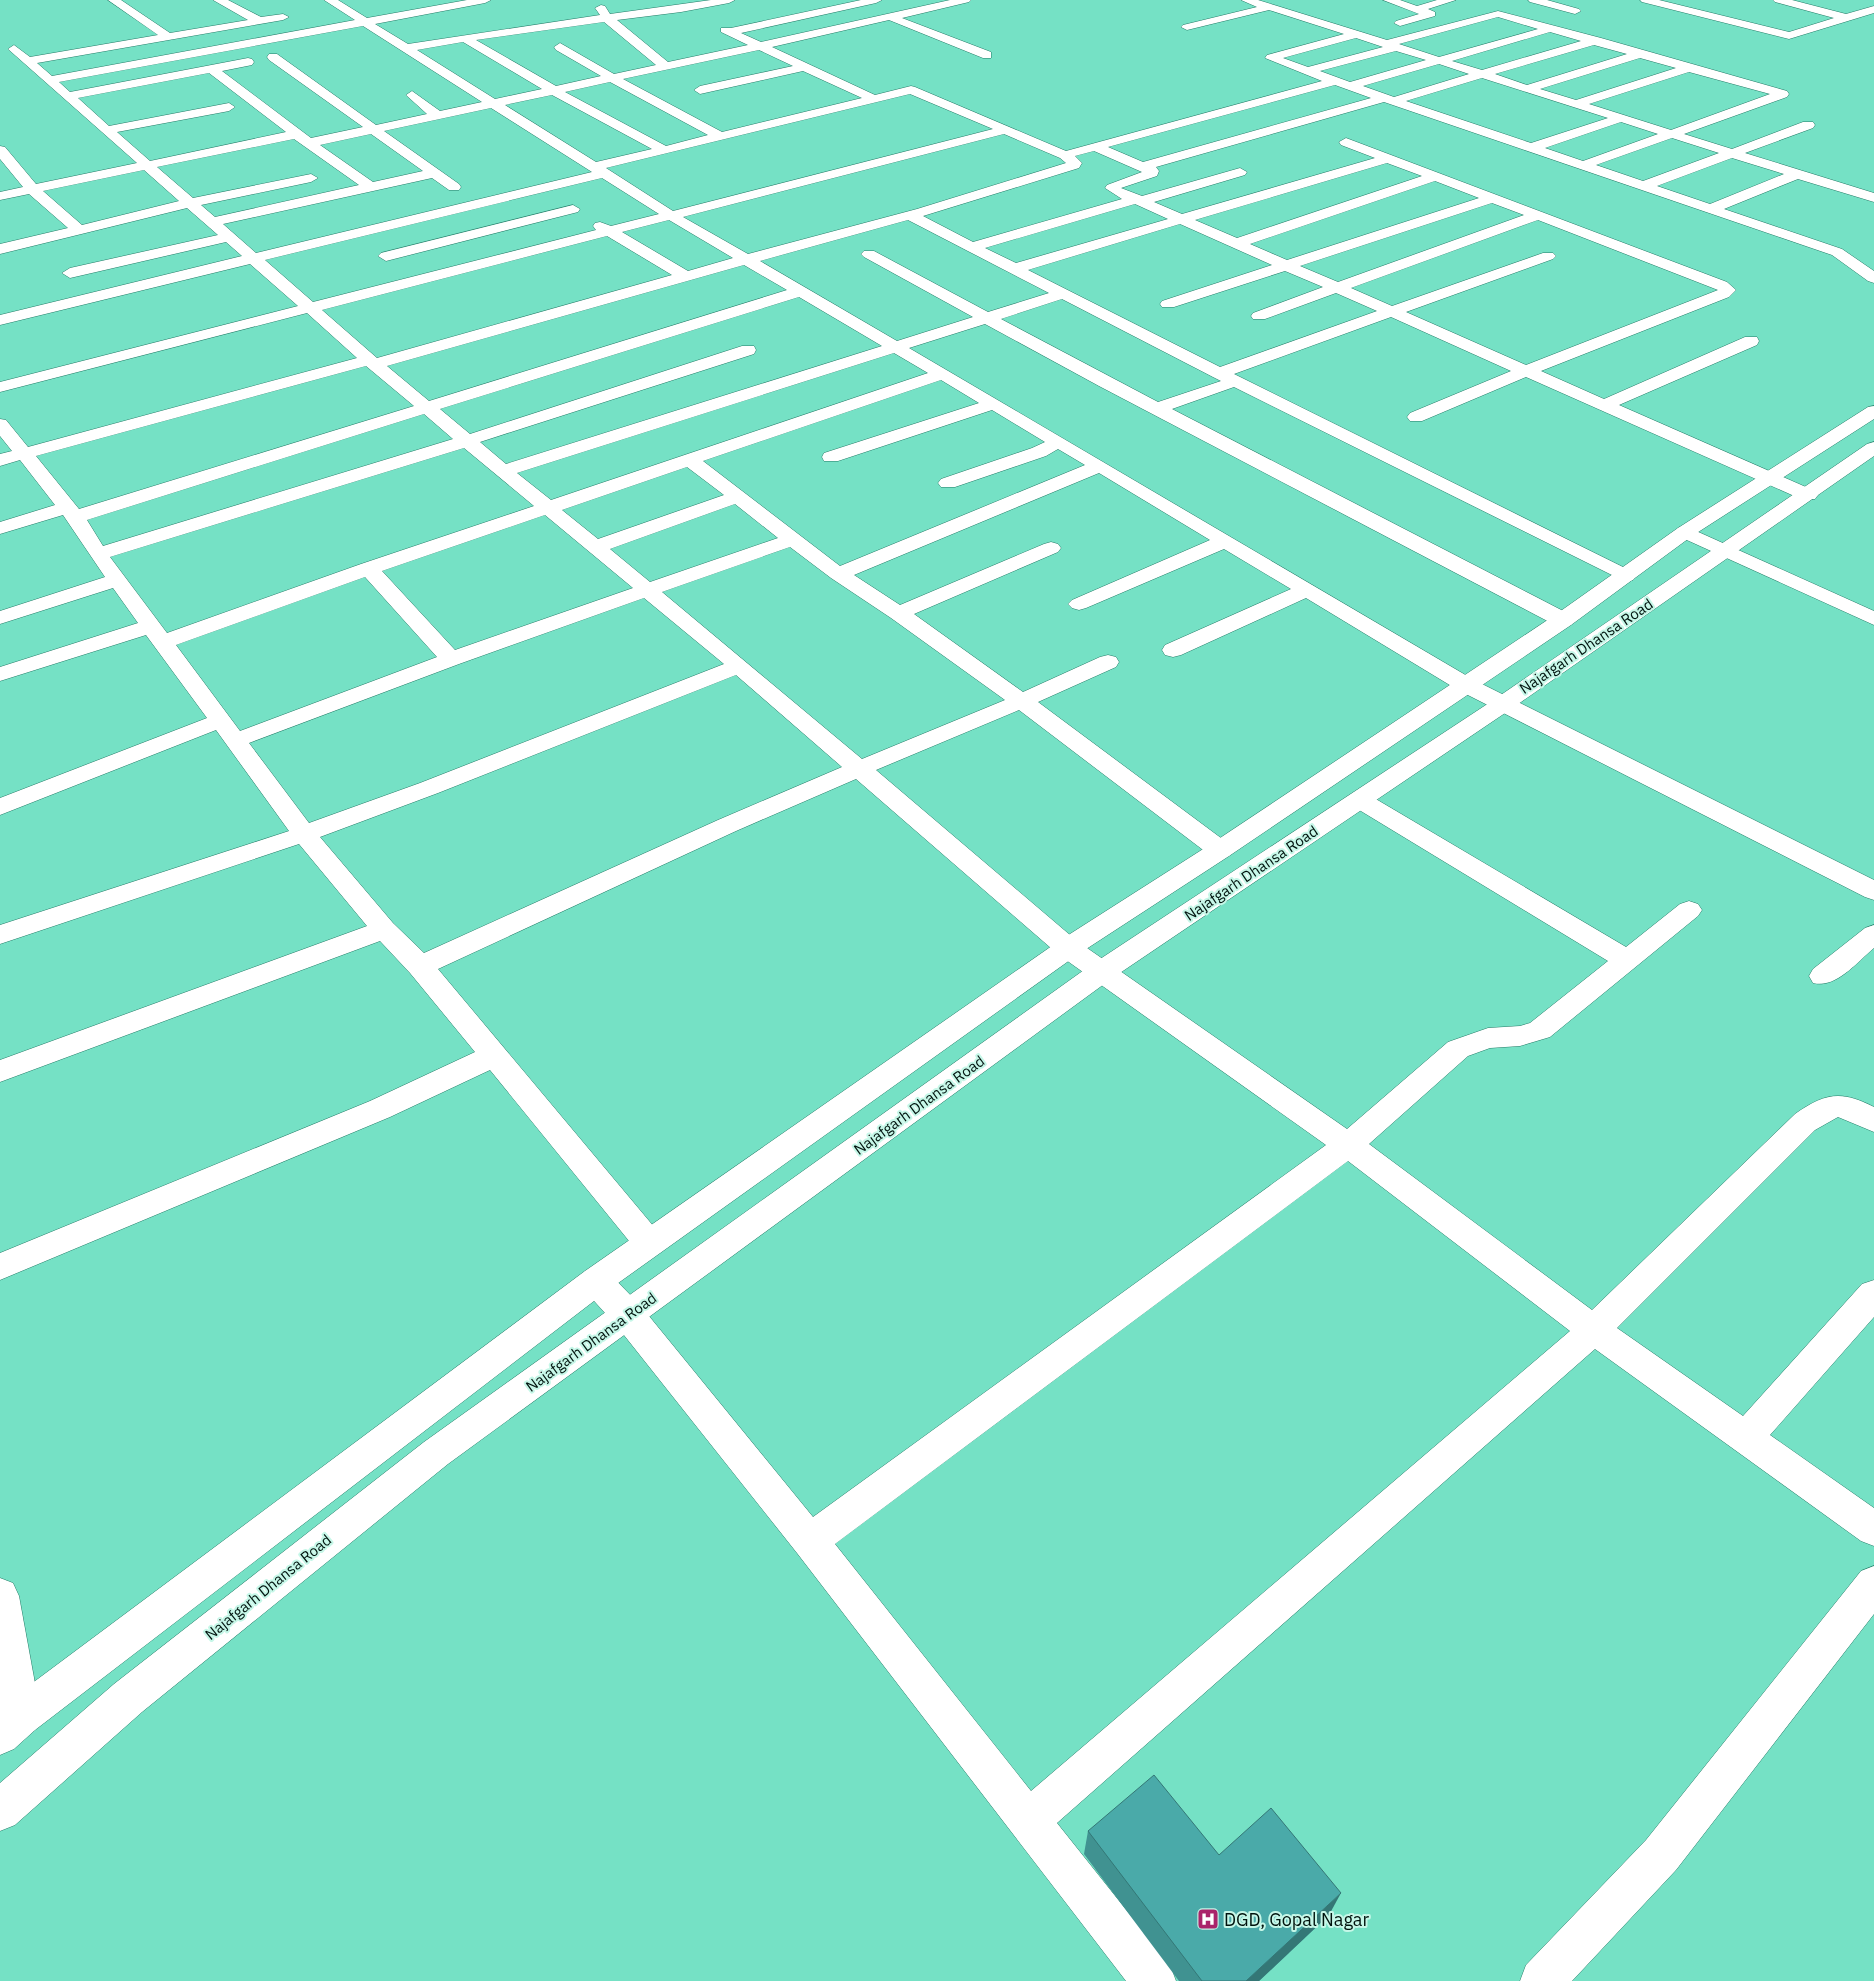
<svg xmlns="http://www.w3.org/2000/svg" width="1874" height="1981" viewBox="0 0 1874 1981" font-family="'IBM Plex Sans',sans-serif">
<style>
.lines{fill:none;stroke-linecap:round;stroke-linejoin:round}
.minor-casing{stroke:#257c68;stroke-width:1}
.secondary-casing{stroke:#257c68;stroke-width:1}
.minor{fill:#fff;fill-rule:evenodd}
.secondary{fill:#fff;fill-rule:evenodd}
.wall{fill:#409291}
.shaded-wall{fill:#347776}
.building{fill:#4aaaa9;stroke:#347776}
.labels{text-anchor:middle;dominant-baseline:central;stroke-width:4;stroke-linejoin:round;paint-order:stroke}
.street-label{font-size:15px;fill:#00130e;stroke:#c6f7e8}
.near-poi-label{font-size:18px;fill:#00130e;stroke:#c6f7e8;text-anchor:start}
</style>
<rect width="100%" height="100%" fill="#75e1c5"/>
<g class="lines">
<!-- minor casing -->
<g class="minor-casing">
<g id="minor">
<path d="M108,0H121L170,33L248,20L213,0H228L261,17L283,14L289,17L283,20L37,63L52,76L355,20L324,0H338L367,18L467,0H491L485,3L375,24L408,44L600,15L595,8L601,5L605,6L610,14L711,0H735L729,3L681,12L617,20L668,62L748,45L721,32V28H731L861,0H882L876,3L741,33L761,42L950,0H971L969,2L902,18L991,52V58H983L889,20L772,47L875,95L911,86L915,87L1066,151L1322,81L1265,58L1267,55L1344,34L1269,10L1187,30L1181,27L1183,25L1257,7L1241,0H1258L1387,40L1498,11L1601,38L1787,91L1789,94L1787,97L1684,134L1732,149L1803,122H1813L1815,125L1813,128L1745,153L1874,193V202L1798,179L1724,209L1842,249L1874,271V283L1868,281L1832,255L1384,102L1156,167L1159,171L1157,176L1121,188L1142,196L1240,168L1247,172L1245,175L1154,202L1182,214L1375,158L1341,145L1339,142L1346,138L1727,282L1736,290L1729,297L1541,371L1604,399L1745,337H1757L1759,341L1757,345L1619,405L1815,491L1818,495L1815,499H1801L1526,377L1422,421H1410L1407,417L1410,413L1511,371L1391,317L1234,374L1633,572L1636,576L1633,580L1626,582L1234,387L1172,409L1571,615L1574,620L1571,625L1563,626L1555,625L1099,386L985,324L909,348L1474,680L1874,880V900L1865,897L1458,690L1306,598L1181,655L1173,657L1165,655L1162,650L1165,645L1291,589L1224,549L1086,608L1079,610L1072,608L1068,604L1072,600L1210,540L1099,473L854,575L900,605L1044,544L1051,542L1058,544L1061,548L1058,552L914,614L1023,692L1100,657L1108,655L1116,657L1119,662L1116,667L1038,702L1229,844L1233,850L1229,856L1220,858L1211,856L1019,710L876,770L1077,941L1347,1129L1448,1042L1488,1028L1520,1026L1530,1023L1608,961L1351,805L1348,800L1351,795L1360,792L1369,795L1626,947L1680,904L1689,901L1698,904L1702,910L1698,916L1550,1037L1520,1046L1490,1048L1468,1056L1369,1144L1592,1310L1795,1114C1825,1093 1841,1090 1874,1107V1132L1838,1117L1815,1130L1617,1328L1743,1416L1862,1284L1874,1280V1317L1770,1435L1874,1508V1546L1861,1541L1595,1349L1057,1823L1170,1965L1176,1981H1126L797,1553L616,1325L585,1291L580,1281L585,1271L596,1268L607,1271L640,1305L813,1517L1326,1145L1059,955L856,779L736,831L438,969L660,1234L665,1243L660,1252L649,1256L638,1252L490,1070L390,1117L0,1280V1253L370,1101L475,1052L410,973L380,941L0,1082V1060L367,926L299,844L0,944V925L289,831L216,730L0,815V798L207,718L146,635L0,681V667L138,623L113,588L0,624V611L105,577L63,515L0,534V522L55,505L20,460L0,466V454L12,451L0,436V419L6,420L28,447L357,358L307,313L0,392V382L298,306L250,264L0,325V315L242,256L226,242L70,278L62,273L70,268L218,235L187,208L0,254V244L68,228L29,194L0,200V192L23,187L0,159V146L5,147L36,184L137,163L8,49L14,45L30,57L158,35ZM1498,17L1538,29L1439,57L1399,44ZM604,22L656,65L614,74L560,43L554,47L556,50L601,76L556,86L476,40ZM363,26L482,102L440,111L412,91L406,95L427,114L376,125L277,54H269L267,57L269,60L363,127L311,138L222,71L252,65L254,62L252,59L248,58L70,92L59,82ZM1550,32L1581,41L1482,70L1452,61ZM1356,38L1383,47L1308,67L1283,58ZM463,42L542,89L495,99L417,50ZM1594,45L1627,54L1527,85L1495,74ZM759,50L793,66L700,86L694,90L700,94L803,71L862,98L722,132L623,79ZM1396,51L1426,60L1350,82L1320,71ZM1640,58L1676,68L1576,100L1540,89ZM1439,64L1469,74L1394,97L1363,86ZM1689,72L1770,94L1671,130L1589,104ZM209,73L286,132L150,161L117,132L229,111L235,107L229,103L109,126L78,98ZM1482,78L1608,118L1531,143L1406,101ZM610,82L708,135L666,146L565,92ZM1335,85L1371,98L1143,162L1108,147ZM910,94L993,129L673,211L606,168ZM552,95L652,149L596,162L505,105ZM491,108L592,172L256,253L223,224L432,178L449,190H459L461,187L459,184L384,131ZM1621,122L1658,134L1583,161L1545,148ZM371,134L423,171L373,182L320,145ZM1004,134L1060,158L1066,163L917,209L748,254L683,217ZM1672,138L1719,153L1643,181L1596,165ZM294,139L359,185L215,217L201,205L311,182L318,178L311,174L193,198L157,167ZM1094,151L1142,172L1107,185L1105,188L1122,199L973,242L923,216L1079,168L1082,163L1075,156ZM1732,158L1784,174L1710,204L1657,186ZM1387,163L1422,176L1237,238L1195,220ZM144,170L179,201L82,225L43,191ZM602,178L659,214L611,226L600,222L595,223L593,226L596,230L313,302L265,260ZM1435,181L1479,198L1287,260L1250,244ZM1492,203L1524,215L1338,282L1300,266ZM1135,204L1168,219L1016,263L985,248ZM669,220L733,258L688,271L622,232ZM908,220L1049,293L988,312L874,251H864L861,254L864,257L973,317L897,341L760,261ZM1538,220L1718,290L1526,365L1406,312L1553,259L1556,256L1553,253H1543L1392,306L1351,288ZM1180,224L1272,265L1162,301L1160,304L1162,307H1174L1285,271L1323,287L1253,313L1251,316L1253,319H1265L1336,293L1377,311L1220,367L1028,270ZM607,236L672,275L377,358L322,310ZM744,265L787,290L429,401L387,366ZM799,297L882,346L506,464L480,442L754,354L756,350L754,346H742L470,434L440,409ZM1062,299L1213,377L1221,381L1158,402L1001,319ZM894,353L928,373L551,500L517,473ZM366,366L414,406L79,509L36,456ZM941,380L979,403L824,453L822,457L824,461H838L992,410L1045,442L1032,448L941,479L938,483L941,487H955L1046,456L1058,449L1085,465L840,566L703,461ZM424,414L453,439L103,546L87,520ZM464,448L534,506L361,564L167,633L110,557ZM687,467L724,495L598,539L562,510ZM735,504L778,538L650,582L610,549ZM545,515L633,588L455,650L382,571ZM790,547L831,578L891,618L1005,700L862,759L662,592ZM365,577L437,657L240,731L176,645ZM644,598L724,664L420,783L309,823L249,743L459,664ZM736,675L842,767L718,820L424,953L393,923L320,837L438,793ZM1348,1161L1570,1331L1031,1791L835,1544Z"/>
<polygon points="1383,0 1400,0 1417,6 1437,0 1456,0 1428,9 1435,12 1435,16 1400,26 1394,23 1396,21 1419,14"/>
<polygon points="1528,0 1547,0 1579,9 1581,11 1575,14 1530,2"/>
<polygon points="1640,0 1659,0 1789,32 1834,18 1775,2 1773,0 1792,0 1846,14 1874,6 1874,13 1789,39 1642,2"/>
<polygon points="573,205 580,209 578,212 386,261 378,256 381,253"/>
<polygon points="1685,526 1874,611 1874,625 1678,536 1675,532 1678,528"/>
<path d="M1874,925V948C1857,962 1836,989 1813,983L1809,976L1813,969L1865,928Z"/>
<polygon points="1874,1566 1874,1614 1676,1870 1572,1981 1520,1981 1526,1965 1646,1840 1861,1571"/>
<polygon points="0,1578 13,1583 19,1596 41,1716 35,1730 21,1736 7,1730 0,1709"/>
</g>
</g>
<!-- secondary casing -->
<g class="secondary-casing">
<g id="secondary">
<polygon points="1874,406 1874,419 1692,536 1571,625 1229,856 1077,955 607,1291 35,1730 14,1749 0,1755 0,1708 7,1702 585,1271 1059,941 1211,844 1555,615 1678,528 1868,407"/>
<polygon points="1874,442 1874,456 1511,709 1111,979 448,1464 142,1712 15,1825 0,1831 0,1783 114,1684 424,1442 1091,965 1495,699 1867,444"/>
</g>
</g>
<!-- minor -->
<use href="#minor" class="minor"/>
<!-- secondary -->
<use href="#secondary" class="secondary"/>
</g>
<!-- wall -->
<polygon class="wall" points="1088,1831 1219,1855 1329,1915 1259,1981 1179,1981 1084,1854"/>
<!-- shaded-wall -->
<polygon class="shaded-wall" points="1341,1893 1329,1915 1259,1981 1246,1981"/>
<!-- building -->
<polygon class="building" points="1154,1775 1219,1855 1271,1808 1341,1893 1246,1981 1202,1981 1088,1831"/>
<!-- icons -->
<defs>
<g id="hospital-square" transform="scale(1.125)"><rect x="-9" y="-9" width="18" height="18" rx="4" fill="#aa236a" stroke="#c6f7e8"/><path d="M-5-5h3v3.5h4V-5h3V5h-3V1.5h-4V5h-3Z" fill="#fff"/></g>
</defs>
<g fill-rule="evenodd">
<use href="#hospital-square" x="1208" y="1919"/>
</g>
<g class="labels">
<!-- street labels -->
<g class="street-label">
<text transform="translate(1586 646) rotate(-34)">Najafgarh Dhansa Road</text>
<text transform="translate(1251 873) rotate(-34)">Najafgarh Dhansa Road</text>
<text transform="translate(919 1105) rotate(-36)">Najafgarh Dhansa Road</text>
<text transform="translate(591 1342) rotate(-36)">Najafgarh Dhansa Road</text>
<text transform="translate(268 1587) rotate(-39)">Najafgarh Dhansa Road</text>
</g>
<!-- near-poi labels -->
<g class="near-poi-label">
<text x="1224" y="1919">DGD, Gopal Nagar</text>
</g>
</g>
</svg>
